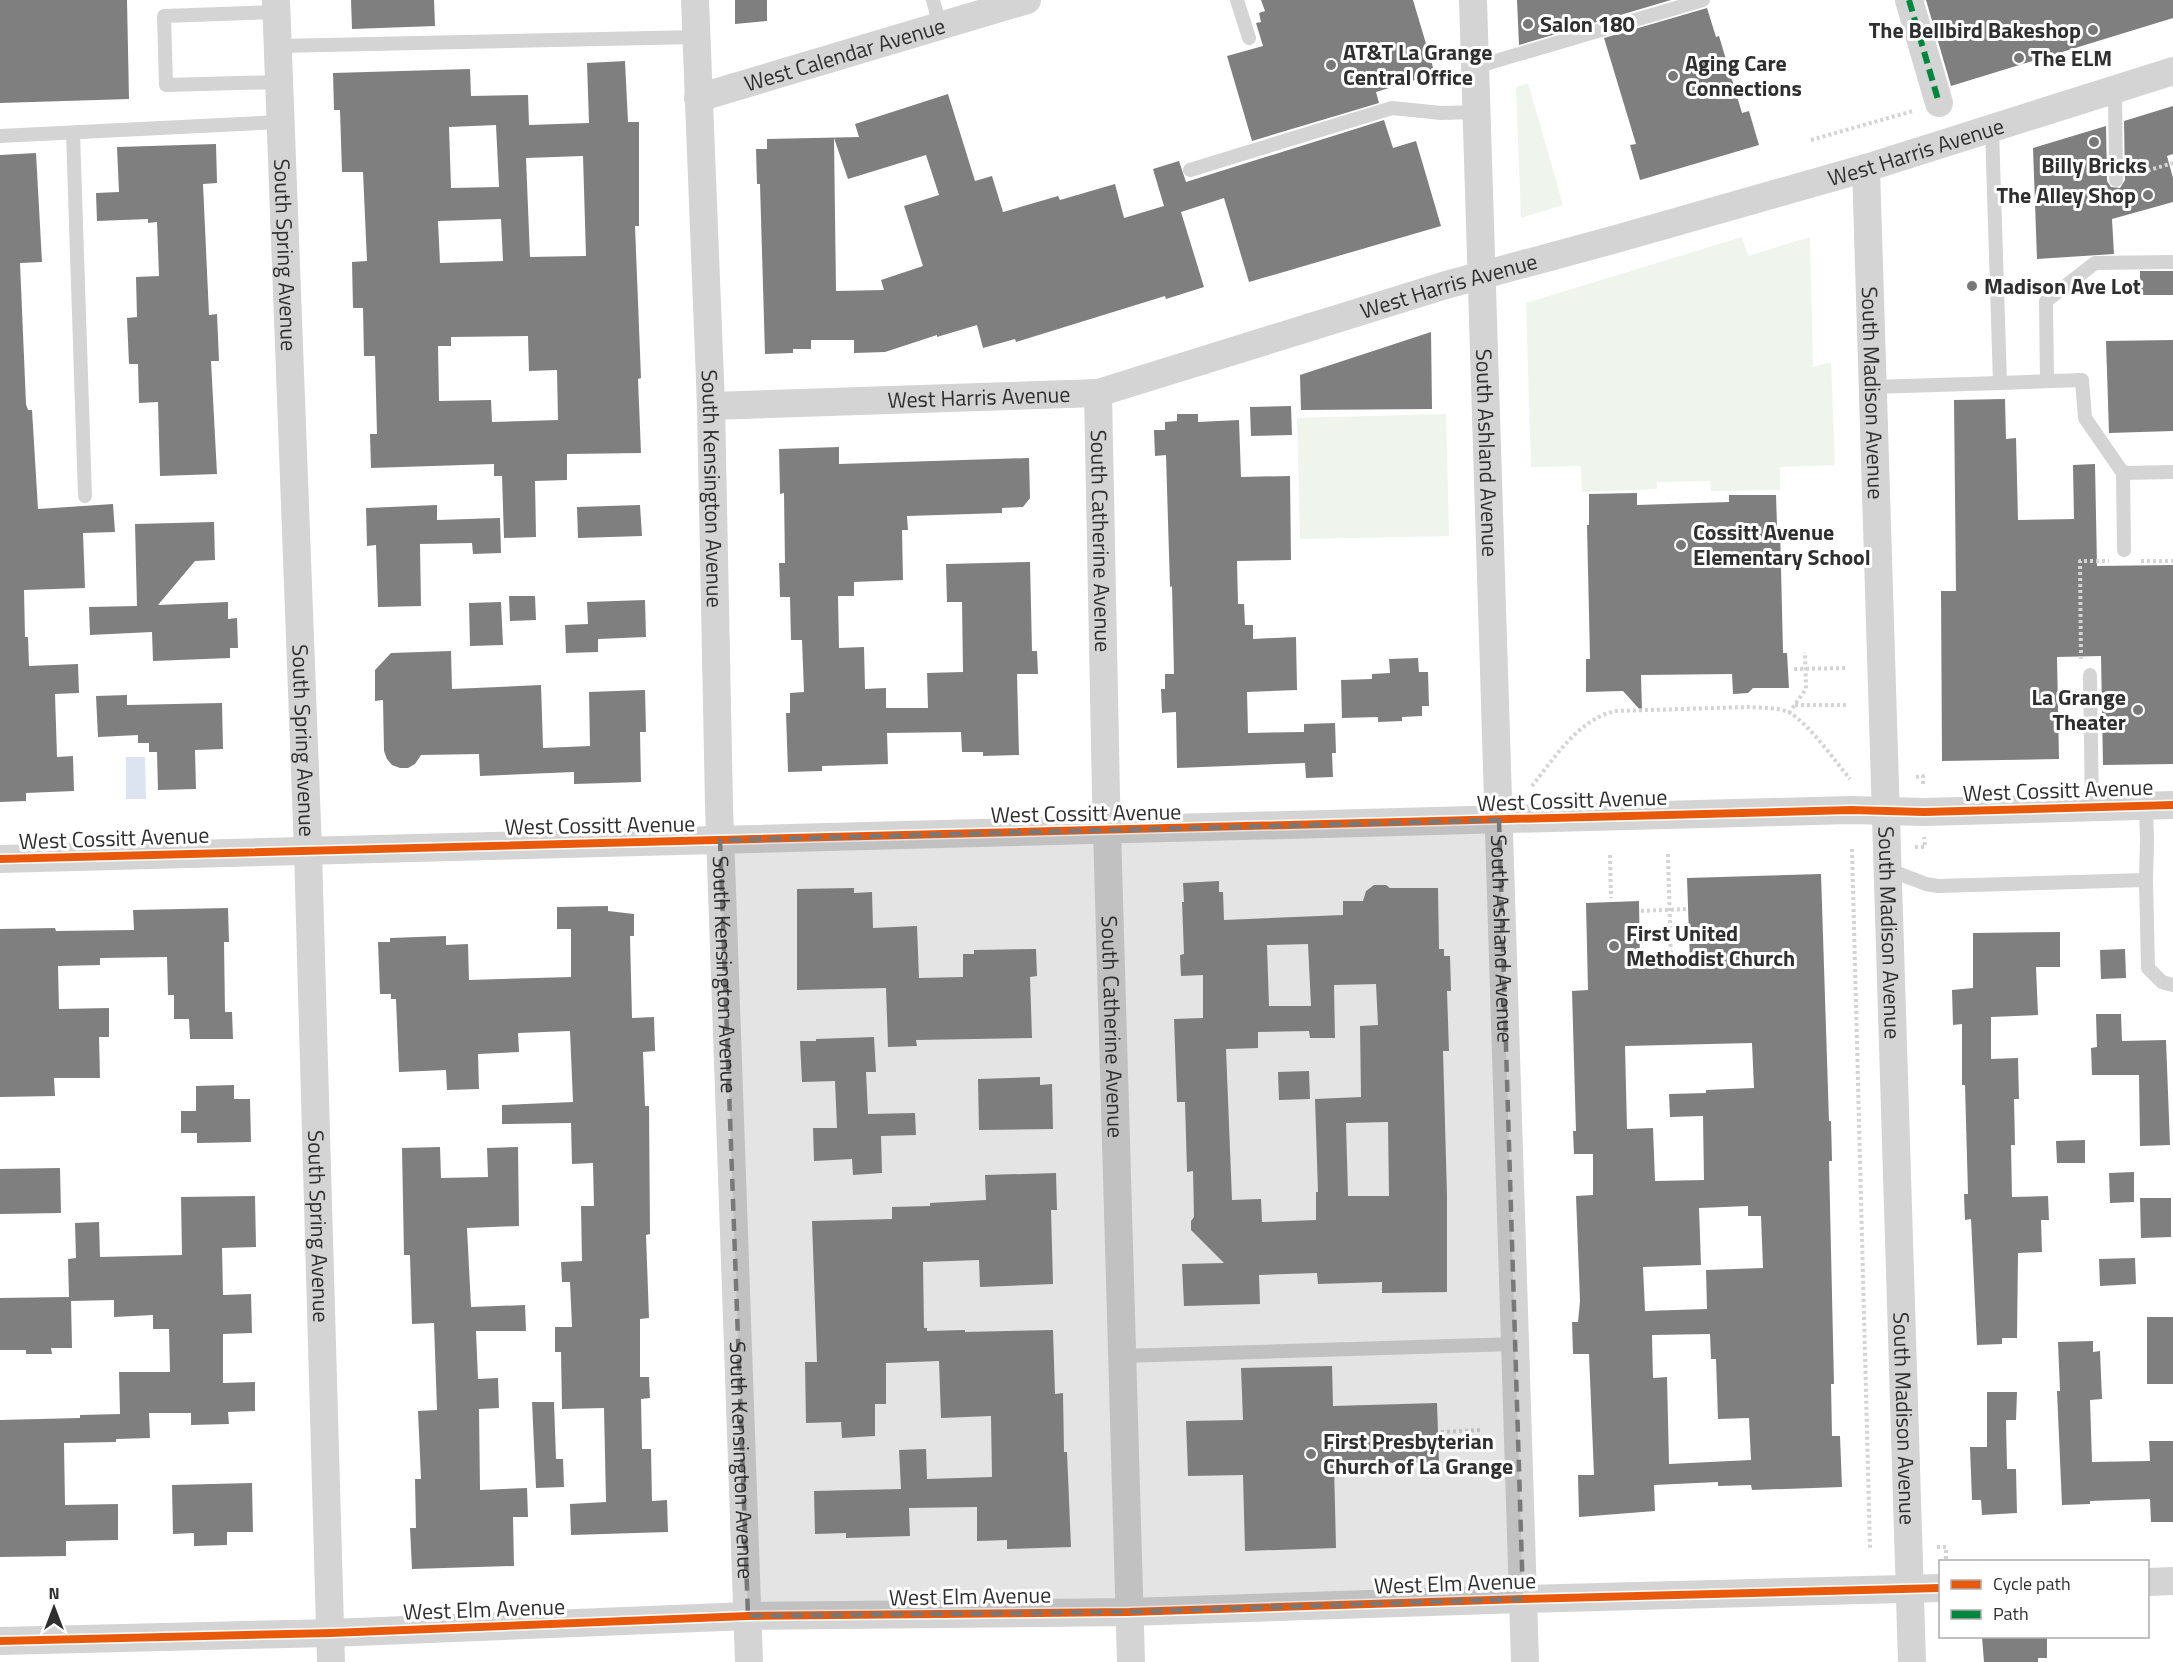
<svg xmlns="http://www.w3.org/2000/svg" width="2173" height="1662" viewBox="0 0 2173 1662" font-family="'Titillium Web',sans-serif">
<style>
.green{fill:#eff4ec}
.water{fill:#dbe4f0}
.building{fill:#7f7f7f;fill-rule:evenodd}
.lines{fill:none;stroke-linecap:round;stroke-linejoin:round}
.path{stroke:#d4d4d4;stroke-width:4;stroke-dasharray:3 3;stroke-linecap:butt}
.lane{stroke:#d4d4d4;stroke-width:14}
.street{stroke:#d4d4d4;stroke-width:28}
.quiet{stroke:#00873e;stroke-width:6;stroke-dasharray:12 6;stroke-linecap:butt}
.cycleway-casing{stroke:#fff;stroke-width:11}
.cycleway{stroke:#e8590c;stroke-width:8}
.marked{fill:#787878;fill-opacity:0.2;stroke:#787878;stroke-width:4.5;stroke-dasharray:12 8;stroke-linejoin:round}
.poi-dot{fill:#787878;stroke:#fff;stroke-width:2}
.labels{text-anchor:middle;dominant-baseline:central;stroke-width:6;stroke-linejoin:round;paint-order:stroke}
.poi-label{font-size:22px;font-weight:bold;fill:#2f2f2f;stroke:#fff;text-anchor:start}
.street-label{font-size:22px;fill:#2f2f2f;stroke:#fff}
</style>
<rect width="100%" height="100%" fill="#fff"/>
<!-- green -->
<g class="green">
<polygon points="1528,83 1563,205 1521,218 1516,87"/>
<polygon points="1742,237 1748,256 1810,237 1813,367 1831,362 1835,465 1780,467 1780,490 1711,491 1710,481 1657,482 1657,489 1582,492 1581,466 1531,467 1526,303"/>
<polygon points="1446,414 1449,536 1300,539 1297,418"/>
</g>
<!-- water -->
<polygon class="water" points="126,757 145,757 146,799 126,799"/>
<!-- building -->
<g class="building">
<polygon points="0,0 127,0 129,99 0,103"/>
<polygon points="351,0 434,0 435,26 352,29"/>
<polygon points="735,0 767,0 767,21 735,24"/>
<polygon points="1261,0 1413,0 1435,74 1376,92 1379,103 1252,141 1227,56 1263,46 1256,23 1261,22 1259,13 1265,11"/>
<polygon points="1517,0 1671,0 1519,45"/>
<polygon points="1926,0 2173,0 2173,18 1951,86"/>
<polygon points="1707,8 1716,37 1719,36 1742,113 1749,111 1759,145 1640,180 1630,145 1636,144 1604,38"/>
<path d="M625,61L628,122H639V226H635L641,378L638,379L641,453L567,454V480L535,481L536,537L504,538L502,476H494V464L371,468L370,434H377L375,356H364L363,308H353L352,262L367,261L363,172H342L340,110H334L333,73L470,69L471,96L528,95L529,125L589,123L587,63ZM496,125L499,187L451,188L449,127ZM583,156L586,256L530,257L526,158ZM501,219L503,261L440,263L438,221ZM528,336L529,371L557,370L558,420L492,422L491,400L439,401L438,346H451V337Z"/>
<path d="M948,94L975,181L992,176L1003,212L1058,196L1060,200L1115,184L1124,218L1164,206L1153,169L1179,161L1186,182L1384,120L1393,148L1416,141L1441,226L1249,282L1224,198L1181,212L1204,287L1166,299L1165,296L1016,342L1015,339L983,348L977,325L937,337V335L885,352L854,353V340H811V349H793V353L765,354L760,184H757L756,149H767V139L859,137L855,124ZM834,138L848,179L926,155L939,195L904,206L923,266L881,280L884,290L836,291Z"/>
<polygon points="2173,106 2173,154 2167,156 2173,178 2173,202 2112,219 2114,254 2037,259 2033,148 2106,126 2107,181 2111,187 2120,188 2125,180 2124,121"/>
<polygon points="216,144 217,183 203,184 209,315 217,314 219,361 211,361 217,474 160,476 158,402 139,403 138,364 129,364 127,318 137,317 136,277 159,276 157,222 148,223 148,219 97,221 96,193 119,192 117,147"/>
<polygon points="36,153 42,262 20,263 26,404 28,410 32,410 38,509 113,504 115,532 83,533 85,588 24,590 25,637 28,637 29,666 78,664 79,693 55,694 57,757 73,756 74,791 26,793 26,801 0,802 0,155"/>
<rect x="2140" y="271" width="33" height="24"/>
<polygon points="1431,332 1432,409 1301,410 1300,375"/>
<polygon points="2173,340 2173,431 2109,433 2106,341"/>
<polygon points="2005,399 2006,439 2016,438 2018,520 2074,519 2073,465 2095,464 2097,566 2173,565 2173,764 2103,765 2101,656 2057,657 2059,759 1942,761 1941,591 1956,591 1954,400"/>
<polygon points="1291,406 1292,435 1251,436 1250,407"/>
<polygon points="1177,414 1198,414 1198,422 1239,420 1241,477 1290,476 1291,560 1237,561 1238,604 1244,604 1245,625 1253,625 1253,639 1296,637 1297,690 1247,692 1248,733 1304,732 1304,724 1335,723 1336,753 1332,753 1333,777 1306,778 1305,763 1177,768 1176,712 1162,713 1161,689 1165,689 1165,674 1174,674 1172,586 1170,587 1166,455 1155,456 1154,430 1165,430 1165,422 1177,421"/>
<polygon points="839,447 839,464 1029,458 1030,498 1023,507 1002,508 1002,513 907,516 908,530 902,530 903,580 854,582 854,596 838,596 839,648 864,647 865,689 886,688 886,708 928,708 927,673 963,672 962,602 947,602 946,564 1030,562 1032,651 1037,651 1038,674 1017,674 1019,755 983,756 983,752 962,752 961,732 887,733 888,764 822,766 822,771 788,772 786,713 790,713 790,693 804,692 802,640 791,640 790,597 780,597 779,563 785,563 784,493 780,494 779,449"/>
<polygon points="1637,493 1637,505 1729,502 1729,495 1776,495 1777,526 1780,526 1783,653 1787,653 1789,688 1753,688 1748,693 1733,694 1732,674 1641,675 1642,712 1623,691 1586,692 1586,659 1590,659 1587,525 1589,525 1589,494"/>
<polygon points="437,505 437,520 500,518 501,553 473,554 472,543 420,544 421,606 378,607 376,545 367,546 366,508"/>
<polygon points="640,505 642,536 578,538 577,507"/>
<polygon points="214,522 215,560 195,561 158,605 228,602 228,619 237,618 238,648 230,648 230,658 153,661 152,632 90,635 89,607 137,606 135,524"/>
<polygon points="509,596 535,596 536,620 510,621"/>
<polygon points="645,600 646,637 598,639 598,652 566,653 565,625 588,624 587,602"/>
<polygon points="501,602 503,645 470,646 469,603"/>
<polygon points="451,651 452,689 541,685 543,748 590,746 589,692 645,690 646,732 640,732 641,782 574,784 574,772 480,776 479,754 421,755 415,764 408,768 400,768 392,765 387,759 384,751 383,700 375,701 375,670 391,653"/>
<polygon points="1418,658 1419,672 1428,672 1429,706 1422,706 1422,716 1402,717 1402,721 1378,722 1378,717 1342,718 1341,680 1372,679 1372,674 1390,673 1389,659"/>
<polygon points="127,695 127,705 222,703 223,749 195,750 196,789 158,790 157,752 149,752 149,743 138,743 138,735 98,737 96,696"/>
<path d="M1821,874L1829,1121H1831L1832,1161H1829L1834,1384H1831L1832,1436H1840L1842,1487L1752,1490L1751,1485L1718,1486V1482L1654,1485L1655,1511L1579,1517L1578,1475H1594L1589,1354H1573L1572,1322H1578L1580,1301L1576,1196L1593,1195V1154H1574L1573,1131H1576L1572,991L1588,990L1586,903L1639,901L1640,964L1690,963L1687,878ZM1752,1043L1754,1088L1706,1090V1093L1669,1094L1670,1117L1703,1116L1704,1180L1655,1181L1653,1128L1627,1129L1625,1046ZM1748,1206V1216H1761L1763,1268L1706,1270L1707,1309L1645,1311L1643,1267L1701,1265L1699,1208ZM1710,1334L1711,1359H1716L1718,1419L1749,1418L1751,1460L1669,1464L1667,1377L1653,1378L1652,1335Z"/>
<path d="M1219,881V892H1223L1224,920L1343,915V901H1363L1366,891L1374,885H1386L1390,888H1438L1439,949H1444V956H1450L1451,991H1447L1449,1051H1443L1447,1196V1292L1382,1293V1282L1318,1284L1317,1273L1259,1275L1260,1304L1184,1306L1182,1264L1224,1263L1191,1230V1221L1194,1217L1193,1171L1187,1172L1185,1102H1177L1174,1019L1203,1018V975L1181,976L1180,955L1184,954L1182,902H1184L1183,883ZM1308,944L1311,1006H1269L1267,945ZM1376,984L1378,1025L1360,1026L1361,1097L1315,1099L1318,1192H1316V1220L1262,1222L1261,1199L1232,1200L1226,1049L1258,1048V1032L1309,1031L1310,1038H1335L1334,985ZM1388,1122L1389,1196H1348L1346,1123Z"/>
<polygon points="854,888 854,893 872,892 873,928 917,926 919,978 963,977 963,954 974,954 974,950 1036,949 1037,976 1030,977 1032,1038 916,1040 917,1046 888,1047 886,988 797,990 797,889"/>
<polygon points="608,906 608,911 634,914 634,936 630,936 632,1018 654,1017 655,1051 643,1052 645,1106 649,1106 650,1234 646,1235 649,1318 640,1319 640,1377 649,1377 650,1398 641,1399 642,1449 651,1449 652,1501 667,1500 668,1532 571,1535 570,1504 606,1502 604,1408 562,1409 561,1352 555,1352 555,1327 572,1327 570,1282 562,1282 561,1262 582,1261 581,1206 594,1206 593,1163 572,1164 571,1123 502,1124 502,1105 573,1102 570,1031 518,1033 519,1052 478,1054 479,1089 447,1090 446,1070 399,1072 396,999 391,999 391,994 380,994 378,942 390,942 390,938 446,936 446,945 468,944 469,980 571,977 571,929 557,929 557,907"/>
<polygon points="228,908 229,942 224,942 225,1012 232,1012 233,1039 190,1039 189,1019 174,1019 174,995 168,995 167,957 100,958 100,965 58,966 59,1009 109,1008 109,1037 99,1037 100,1078 54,1078 55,1096 0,1097 0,929 55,928 56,931 134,930 133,910"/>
<polygon points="2060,932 2060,967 2036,967 2038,1015 1991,1017 1991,1059 2018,1058 2019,1099 2014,1099 2015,1145 2011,1145 2012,1197 2048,1196 2049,1220 2041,1220 2042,1252 2018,1253 2017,1338 2002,1338 2002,1344 1977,1345 1971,1219 1965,1220 1964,1194 1968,1194 1965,1085 1962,1085 1962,1024 1953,1025 1952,990 1973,988 1973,933"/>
<polygon points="2125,949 2126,978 2101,979 2100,950"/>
<polygon points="2096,1014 2121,1014 2122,1041 2166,1040 2170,1145 2140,1146 2139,1075 2092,1075 2091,1048 2097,1047"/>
<polygon points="874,1037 876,1072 866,1072 868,1114 915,1113 916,1135 881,1136 882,1173 853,1175 852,1159 814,1161 813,1128 837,1128 835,1081 802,1082 800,1041 816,1041 816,1039"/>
<polygon points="1309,1071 1310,1099 1279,1100 1278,1072"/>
<polygon points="1040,1077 1040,1085 1052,1084 1053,1129 979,1130 978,1079"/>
<polygon points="234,1085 234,1099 250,1099 251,1142 197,1143 197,1133 181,1133 181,1111 196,1111 196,1086"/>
<polygon points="2085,1140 2085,1163 2057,1163 2056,1141"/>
<polygon points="440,1147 441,1178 488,1177 487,1148 518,1147 519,1226 467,1228 471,1307 525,1305 526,1331 476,1331 478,1379 498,1378 499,1408 479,1409 480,1490 527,1488 528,1517 513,1517 514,1566 412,1569 410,1528 416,1528 415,1479 421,1479 418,1411 437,1410 434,1323 412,1324 410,1255 404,1255 402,1148"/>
<polygon points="60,1168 61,1213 0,1214 0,1169"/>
<polygon points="2134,1172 2134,1202 2110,1203 2109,1173"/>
<polygon points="1056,1173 1057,1210 1051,1210 1053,1284 980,1287 979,1260 923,1262 924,1328 927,1328 927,1331 965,1330 965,1332 1053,1330 1055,1394 1063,1393 1064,1452 1067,1452 1071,1547 1007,1549 1007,1540 977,1541 977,1507 909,1508 910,1536 846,1538 846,1533 815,1534 814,1491 901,1489 899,1450 926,1449 927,1479 992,1477 991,1416 941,1418 939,1361 886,1363 886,1404 875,1404 875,1436 842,1438 841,1422 806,1423 805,1362 817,1362 812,1221 892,1219 892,1207 930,1206 930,1203 986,1200 985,1175"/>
<polygon points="255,1196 256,1247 222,1248 223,1295 251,1294 252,1333 223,1334 223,1383 255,1382 255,1411 228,1412 229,1424 191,1425 191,1413 149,1413 150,1438 116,1439 116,1442 64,1443 65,1505 118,1504 118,1540 66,1541 66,1556 0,1557 0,1420 80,1418 80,1415 120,1414 119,1372 170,1372 169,1329 153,1329 153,1315 114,1317 114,1300 71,1301 72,1348 51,1348 52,1354 26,1354 26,1350 0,1350 0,1298 69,1297 68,1259 76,1258 75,1223 99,1222 100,1257 182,1255 181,1197"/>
<polygon points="2140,1198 2171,1198 2171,1237 2141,1238"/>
<polygon points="2135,1258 2136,1284 2100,1286 2099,1259"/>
<rect x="2147" y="1317" width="26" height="67"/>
<polygon points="2093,1341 2093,1352 2100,1351 2102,1399 2090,1400 2092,1462 2150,1461 2149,1441 2173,1441 2173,1522 2151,1522 2150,1499 2090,1501 2090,1504 2062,1505 2057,1391 2060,1391 2058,1342"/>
<polygon points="1332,1366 1333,1406 1437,1403 1439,1462 1334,1464 1336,1548 1245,1551 1243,1475 1188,1476 1186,1421 1243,1420 1241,1368"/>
<polygon points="1987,1392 2017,1392 2016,1420 2006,1420 2007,1469 2016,1469 2017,1513 1982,1515 1981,1500 1972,1500 1970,1447 1987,1447"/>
<polygon points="532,1402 554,1402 556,1459 563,1459 564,1487 536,1488"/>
<polygon points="252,1483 253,1532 227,1532 227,1545 194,1546 194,1533 173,1534 172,1485"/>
<polygon points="2047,1636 2047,1658 2038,1658 2038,1662 1984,1662 1982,1637"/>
</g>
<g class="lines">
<!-- path -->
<g class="path">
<polyline points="1811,140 1913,111"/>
<polyline points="2136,174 2173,163"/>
<polyline points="2141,561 2173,561"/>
<polyline points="2081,659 2080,561 2109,561"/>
<polyline points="1794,669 1847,668"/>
<polyline points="1795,705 1848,705"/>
<polyline points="1789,713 1806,689 1805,652"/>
<polyline points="1916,777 1923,776 1923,786"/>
<path d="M1532,786C1555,757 1578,720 1615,711L1749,707C1761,708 1779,707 1790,713C1810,725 1835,761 1850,779"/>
<polyline points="1915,847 1925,847 1924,837"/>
<polyline points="1852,849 1870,1548"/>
<polyline points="1668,854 1671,961"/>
<polyline points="1610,855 1611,898"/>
<polyline points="1641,911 1686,909"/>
<polyline points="1441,1432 1480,1430"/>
<polyline points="1937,1547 1946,1547 1946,1562"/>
</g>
<!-- lane -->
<g class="lane">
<polyline points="933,0 940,26"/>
<polyline points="1237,0 1249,38"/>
<polyline points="277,12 164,16 166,85 279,82"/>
<polyline points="278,46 696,37"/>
<polyline points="1475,67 1703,0"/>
<polyline points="2115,90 2116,180"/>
<polyline points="73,133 85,496"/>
<polyline points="0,136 281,122"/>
<polyline points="1190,170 1392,108 1441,113 1477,112"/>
<polyline points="2047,381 2046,301 2095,263 2173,262"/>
<polyline points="2000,383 2082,380 2085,418 2123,473 2173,472"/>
<polyline points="1873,387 2000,383 1992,129"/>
<polyline points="2123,473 2124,550"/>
<polyline points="2090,675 2092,807"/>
<polyline points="1887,869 1926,884 1938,886 2146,880 2147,840 2146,806"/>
<polyline points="2146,880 2148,968 2162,982 2173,985"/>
<polyline points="1121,1356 1515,1344"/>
</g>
<!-- street -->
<g class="street">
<path id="s1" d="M276,0L308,851L331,1662"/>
<path id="s2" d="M695,0L711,406L719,805L749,1662"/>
<path id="s3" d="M1473,0L1525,1662"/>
<polyline points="1909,0 1939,103"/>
<path id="s4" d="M698,98L1027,0"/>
<path id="s5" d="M1866,168L1912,1662"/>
<path id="s6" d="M1098,393L1106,795L1131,1662"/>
<path id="s7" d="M711,406L1098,393L1446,285L1616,239L1866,168L2173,71"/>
<polyline points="0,859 1851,810 1924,812 2173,805"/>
<polyline points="2148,1582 2173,1581"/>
<polyline points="0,1641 331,1633 748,1616 1129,1612 1523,1599 1940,1588"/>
</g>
<!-- quiet -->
<polyline class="quiet" points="1909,0 1939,103"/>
<!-- cycleway casing -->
<g class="cycleway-casing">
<g id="cycleway">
<polyline points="0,859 1851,810 1924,812 2173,805"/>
<polyline points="0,1641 331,1633 748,1616 1129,1612 1523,1599 1940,1588"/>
</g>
</g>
<!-- cycleway -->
<use href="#cycleway" class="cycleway"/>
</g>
<!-- marked area -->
<path class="marked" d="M1499,820L1523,1599L1129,1612L748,1616L720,840Z"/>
<!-- markers -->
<g class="poi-dot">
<circle cx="1528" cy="24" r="6"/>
<circle cx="2093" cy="30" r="6"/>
<circle cx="2019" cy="58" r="6"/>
<circle cx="1331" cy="65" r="6"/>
<circle cx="1673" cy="76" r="6"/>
<circle cx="2094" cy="142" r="6"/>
<circle cx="2148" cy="195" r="6"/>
<circle cx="1972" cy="286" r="6"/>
<circle cx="1681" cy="545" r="6"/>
<circle cx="2138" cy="710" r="6"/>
<circle cx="1614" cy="946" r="6"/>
<circle cx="1311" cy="1454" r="6"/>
</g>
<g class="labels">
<!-- poi labels -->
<g class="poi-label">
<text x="1540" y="24">Salon 180</text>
<text x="2081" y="30" text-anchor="end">The Bellbird Bakeshop</text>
<text x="1343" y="52">AT&amp;T La Grange<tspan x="1343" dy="25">Central Office</tspan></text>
<text x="2031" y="58">The ELM</text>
<text x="1685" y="63">Aging Care<tspan x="1685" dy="25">Connections</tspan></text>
<text x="2094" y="165" text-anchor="middle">Billy Bricks</text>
<text x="2136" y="195" text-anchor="end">The Alley Shop</text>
<text x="1984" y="286">Madison Ave Lot</text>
<text x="1693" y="532">Cossitt Avenue<tspan x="1693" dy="25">Elementary School</tspan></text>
<text x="2126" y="697" text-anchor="end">La Grange<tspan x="2126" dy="25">Theater</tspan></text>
<text x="1626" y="933">First United<tspan x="1626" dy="25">Methodist Church</tspan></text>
<text x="1323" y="1441">First Presbyterian<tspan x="1323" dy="25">Church of La Grange</tspan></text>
</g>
<!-- street labels -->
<g class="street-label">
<text stroke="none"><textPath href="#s4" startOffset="153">West Calendar Avenue</textPath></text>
<text stroke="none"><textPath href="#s7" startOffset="1240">West Harris Avenue</textPath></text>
<text stroke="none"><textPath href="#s1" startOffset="255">South Spring Avenue</textPath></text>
<text stroke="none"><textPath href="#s7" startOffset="754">West Harris Avenue</textPath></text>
<text stroke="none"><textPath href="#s5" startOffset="225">South Madison Avenue</textPath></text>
<text stroke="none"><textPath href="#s7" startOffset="268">West Harris Avenue</textPath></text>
<text stroke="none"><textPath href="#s3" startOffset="453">South Ashland Avenue</textPath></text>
<text stroke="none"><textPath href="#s2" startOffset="489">South Kensington Avenue</textPath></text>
<text stroke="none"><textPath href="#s6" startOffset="148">South Catherine Avenue</textPath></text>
<text stroke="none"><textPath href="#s1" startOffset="741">South Spring Avenue</textPath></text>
<text transform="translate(2058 790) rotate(-2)">West Cossitt Avenue</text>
<text transform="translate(1572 800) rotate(-2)">West Cossitt Avenue</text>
<text transform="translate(1086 813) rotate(-1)">West Cossitt Avenue</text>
<text transform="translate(600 825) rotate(-1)">West Cossitt Avenue</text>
<text transform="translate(114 838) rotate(-2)">West Cossitt Avenue</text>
<text stroke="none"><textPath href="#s5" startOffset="765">South Madison Avenue</textPath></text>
<text stroke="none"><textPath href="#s3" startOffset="939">South Ashland Avenue</textPath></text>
<text stroke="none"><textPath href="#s2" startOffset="975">South Kensington Avenue</textPath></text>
<text stroke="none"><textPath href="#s6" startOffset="634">South Catherine Avenue</textPath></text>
<text stroke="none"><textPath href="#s1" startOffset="1227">South Spring Avenue</textPath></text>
<text stroke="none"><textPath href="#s5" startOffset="1251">South Madison Avenue</textPath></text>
<text stroke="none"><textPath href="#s2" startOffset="1461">South Kensington Avenue</textPath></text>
<text transform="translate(1455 1583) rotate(-2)">West Elm Avenue</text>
<text transform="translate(970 1596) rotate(-1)">West Elm Avenue</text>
<text transform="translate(484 1609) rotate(-2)">West Elm Avenue</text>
</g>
</g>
<!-- legend -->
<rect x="1939" y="1560" width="210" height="78" fill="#ffffff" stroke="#acacac" stroke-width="1.5"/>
<rect x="1951" y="1580" width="30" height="9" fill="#e8590c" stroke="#acacac" stroke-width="1.5"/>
<text x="1993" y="1590" font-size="18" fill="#2f2f2f">Cycle path</text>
<rect x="1951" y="1610" width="30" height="9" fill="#00873e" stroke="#acacac" stroke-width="1.5"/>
<text x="1993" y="1620" font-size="18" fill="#2f2f2f">Path</text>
<!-- north arrow -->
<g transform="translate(54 1608)" stroke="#ffffff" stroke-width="4.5" paint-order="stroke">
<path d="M0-4.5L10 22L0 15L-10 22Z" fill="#2f2f2f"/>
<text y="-9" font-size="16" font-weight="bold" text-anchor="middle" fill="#2f2f2f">N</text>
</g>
</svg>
